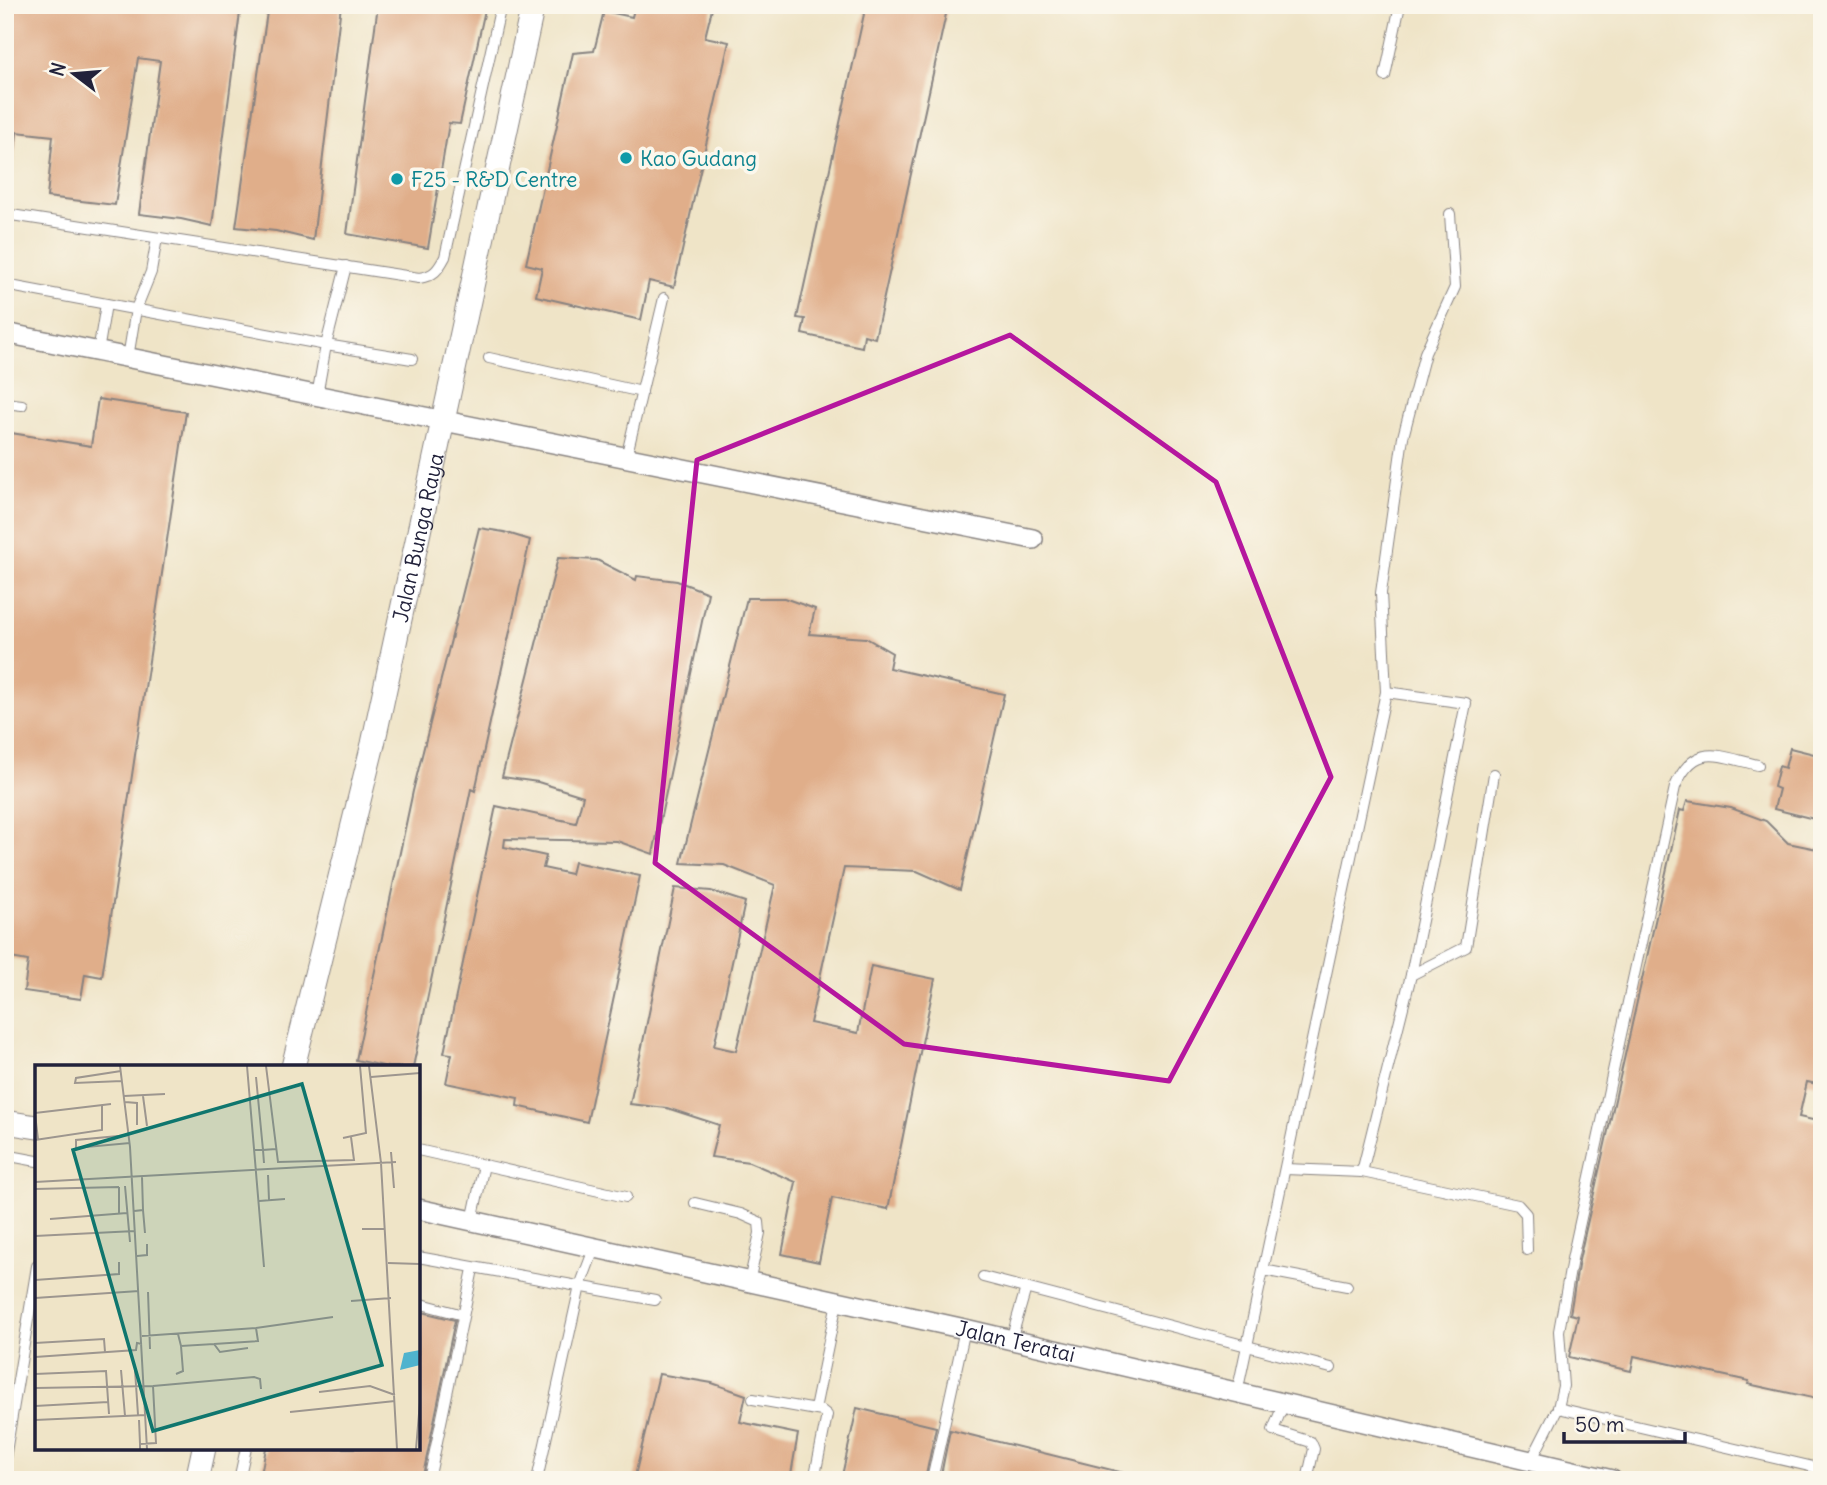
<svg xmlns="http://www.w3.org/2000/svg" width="1827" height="1485" viewBox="0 0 1827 1485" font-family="Delius,sans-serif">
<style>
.building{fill:#e0ae8a}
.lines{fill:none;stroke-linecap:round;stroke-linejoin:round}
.service-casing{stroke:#888381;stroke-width:12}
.minor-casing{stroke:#888381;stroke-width:22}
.tertiary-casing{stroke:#888381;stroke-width:25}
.service{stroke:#fff;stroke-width:10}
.minor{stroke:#fff;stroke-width:19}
.tertiary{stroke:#fff;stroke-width:23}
.marked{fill:none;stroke:#b5179e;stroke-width:5;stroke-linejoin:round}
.culture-dot{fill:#0f9aa8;stroke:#fbf7ec;stroke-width:2.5}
.labels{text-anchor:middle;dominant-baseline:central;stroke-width:7;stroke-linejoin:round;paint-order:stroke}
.culture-label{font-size:21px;fill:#0d838f;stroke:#fbf7ec;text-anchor:start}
.street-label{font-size:21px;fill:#22223b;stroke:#fbf7ec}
.inset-road{fill:none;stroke:#9d968f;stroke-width:2}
.view{fill:#0f766e;fill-opacity:0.15;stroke:#0f766e;stroke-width:3.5}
.inset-edge{fill:none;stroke:#22223b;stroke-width:3.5}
</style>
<rect width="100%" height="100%" fill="#fbf7ec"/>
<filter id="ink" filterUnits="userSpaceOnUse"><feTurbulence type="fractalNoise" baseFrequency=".0143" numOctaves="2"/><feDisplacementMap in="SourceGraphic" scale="14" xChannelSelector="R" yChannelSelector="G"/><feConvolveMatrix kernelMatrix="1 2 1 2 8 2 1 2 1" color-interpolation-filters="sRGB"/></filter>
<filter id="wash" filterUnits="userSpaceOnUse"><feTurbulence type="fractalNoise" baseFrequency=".00686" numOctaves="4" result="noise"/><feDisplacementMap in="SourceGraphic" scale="28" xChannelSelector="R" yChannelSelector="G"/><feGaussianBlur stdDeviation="1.57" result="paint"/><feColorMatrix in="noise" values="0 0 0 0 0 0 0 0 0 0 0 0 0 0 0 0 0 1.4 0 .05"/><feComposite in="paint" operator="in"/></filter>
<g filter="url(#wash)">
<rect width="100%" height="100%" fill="#efe4c7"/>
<g id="blocks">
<!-- building -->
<g class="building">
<polygon points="5,5 241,5 212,226 181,219 139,214 160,61 138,58 115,205 47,197 53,136 17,132 14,161 5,160"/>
<polygon points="268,5 341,5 313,240 276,231 236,227"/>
<polygon points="378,5 486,5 460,124 449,123 428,248 347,234"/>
<polygon points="635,5 713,5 705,37 729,42 674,287 649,281 641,320 536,296 542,268 526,264 573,53 594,51 604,11 632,17"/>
<polygon points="866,5 948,5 875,338 864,335 862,347 802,334 805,319 797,318"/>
<polygon points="98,399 186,412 102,977 85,974 81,999 24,991 28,961 5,957 5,432 91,446"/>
<polygon points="479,528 504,532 530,540 475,791 471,789 413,1067 388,1067 356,1060 413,791"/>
<polygon points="558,558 597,560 636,580 637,576 677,581 708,593 653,854 617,841 505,839 504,847 546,856 543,868 571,874 574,862 640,876 587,1122 517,1106 518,1098 446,1083 452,1054 444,1053 496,806 576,823 583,796 538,782 502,777"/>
<polygon points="747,598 784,598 815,609 809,634 866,638 892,653 889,668 1004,694 960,890 917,871 844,868 810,1023 858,1033 871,966 935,979 888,1209 832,1198 819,1262 782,1254 796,1182 749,1162 711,1157 719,1125 667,1108 630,1104 675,888 711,891 745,902 714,1046 736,1051 775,885 724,865 681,863"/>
<polygon points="1790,748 1822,756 1822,821 1774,809 1779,789 1774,787 1779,766 1785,768"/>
<polygon points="1687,801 1731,808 1766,821 1788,843 1822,850 1822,1085 1807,1082 1799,1117 1822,1122 1822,1400 1748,1384 1749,1381 1634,1356 1631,1371 1569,1357 1578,1316 1570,1314 1579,1260 1680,810 1684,811"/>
<polygon points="418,1311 455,1320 422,1480 260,1480 266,1448 418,1448"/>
<polygon points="659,1374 712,1383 746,1395 740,1422 798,1434 790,1480 634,1480"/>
<polygon points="857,1408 936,1427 925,1480 841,1480"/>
<polygon points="950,1430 1132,1475 1132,1480 940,1480"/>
</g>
</g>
</g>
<g filter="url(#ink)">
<use href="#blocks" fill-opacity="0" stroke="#888381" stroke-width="2"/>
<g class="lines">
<!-- service casing -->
<g class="service-casing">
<g id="service">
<polyline points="1385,76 1400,5"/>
<path d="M5,214L419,278C434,276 438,270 445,257L501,5"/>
<polyline points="346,266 326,345 412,359"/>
<polyline points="5,285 326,345 317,396"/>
<polyline points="98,352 106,304"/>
<polyline points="128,358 136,309 151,272 157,238"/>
<polyline points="489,358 642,392"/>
<polyline points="5,403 22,405"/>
<polyline points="626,458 664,298"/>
<polyline points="1386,692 1466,703 1411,975"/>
<polyline points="418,1150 484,1165 472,1221"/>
<polyline points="5,1155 37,1161"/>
<polyline points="484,1165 626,1197"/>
<polyline points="1285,1169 1362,1172 1411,975 1466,947 1494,774"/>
<polyline points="1362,1172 1518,1205 1526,1214 1527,1250"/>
<polyline points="695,1203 741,1214 759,1222 760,1233 749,1282"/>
<polyline points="418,1257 655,1300"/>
<polyline points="1263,1270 1347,1286"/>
<polyline points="983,1277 1331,1368"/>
<polyline points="418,1303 463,1315"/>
<polyline points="1011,1340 1026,1288"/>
<polyline points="1237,1393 1386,692 1381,593 1403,437 1425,353 1455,287 1450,214"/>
<polyline points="753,1399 822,1411 827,1415 814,1480"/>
<polyline points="1284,1403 1273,1430 1311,1442 1314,1449 1307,1480"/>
<path d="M1558,1408L1563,1386L1559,1331L1572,1259L1675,787C1695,741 1718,756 1758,765"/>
<polyline points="815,1409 837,1302"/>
<polyline points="5,1458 37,1266"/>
<polyline points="1531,1461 1558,1408 1822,1469"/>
<polyline points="239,1480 246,1448"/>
<polyline points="429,1480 473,1269"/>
<polyline points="537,1480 580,1286 594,1249"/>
<polyline points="932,1480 965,1329"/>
</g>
</g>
<!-- minor casing -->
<g class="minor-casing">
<g id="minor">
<polyline points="5,333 1033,539"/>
<path id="s1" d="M418,1209L965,1329L1612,1480"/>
</g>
</g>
<!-- tertiary casing -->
<g class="tertiary-casing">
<g id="tertiary">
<path id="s2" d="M293,1067L373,744L533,5"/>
<polyline points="5,1122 37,1127"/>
<polyline points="197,1480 204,1448"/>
</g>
</g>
<!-- service -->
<use href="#service" class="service"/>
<!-- minor -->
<use href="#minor" class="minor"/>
<!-- tertiary -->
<use href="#tertiary" class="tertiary"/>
</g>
</g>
<!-- marked area -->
<path class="marked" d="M1010,335L1216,482L1331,777L1169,1081L904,1044L655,863L697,460Z"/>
<!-- markers -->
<g class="culture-dot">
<circle cx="626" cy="158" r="7"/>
<circle cx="397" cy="179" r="7"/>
</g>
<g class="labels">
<!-- culture labels -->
<g class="culture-label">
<text x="640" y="158">Kao Gudang</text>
<text x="411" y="179">F25 - R&amp;D Centre</text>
</g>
<!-- street labels -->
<g class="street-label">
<text stroke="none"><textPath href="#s2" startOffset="544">Jalan Bunga Raya</textPath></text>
<text stroke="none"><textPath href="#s1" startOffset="612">Jalan Teratai</textPath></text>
</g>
</g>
<!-- overview -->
<g transform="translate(35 1065)">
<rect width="385" height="385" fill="#efe4c7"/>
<path d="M385,285V300L365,305L369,288Z" fill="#4fb3ce"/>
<path class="inset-road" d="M85,1L95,82L112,384M212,1L229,202M231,1L243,97L319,95L316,72M334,1L346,98L362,384M86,6L41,13L40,18L87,16M336,12L385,8M89,31L130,29M108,31L112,61M90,37L102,38V60M0,48L76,39M0,49L3,74M94,70L41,75V83L95,78M308,73L331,68L325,1M0,75L67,65V40M220,85H228L221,12M356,87L359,123M229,98L228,85L241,84M233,110L234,135M0,117L361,97M90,121L95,177M84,122V148M0,124L84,122M224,136L250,134M108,145L110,168M99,146L108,145L107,112M15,154L92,148M327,164H350M0,171L100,166M102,191L112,190V179M353,198L385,199M0,215L84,209V197M113,227L115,284M0,233L104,226M316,236L356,233M143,269L146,281L179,279L185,287L213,283M107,271L221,263L298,252M0,278L69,274L70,287M179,279L223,276L221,263M0,292L101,285L102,278L107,279M86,305L90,351M100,305L103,350M0,309L71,306L74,349M141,309L148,306L146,281M118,321L219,312L225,314L226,324M0,323L118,321L121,378L105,379V384M284,327L335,321L360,330M0,341L73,337M255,347L360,336M0,355L111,350M104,355L105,379M381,384L385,337"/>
<path class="view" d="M267,19L347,300L118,366L38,85Z"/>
<rect width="385" height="385" class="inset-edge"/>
</g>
<!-- margin -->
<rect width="1827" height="1485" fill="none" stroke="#fbf7ec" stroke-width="28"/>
<!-- north arrow -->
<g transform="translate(74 74) rotate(286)" stroke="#fbf7ec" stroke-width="5" paint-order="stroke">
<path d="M0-5L12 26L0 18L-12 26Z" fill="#22223b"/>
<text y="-10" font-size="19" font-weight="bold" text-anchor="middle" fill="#22223b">N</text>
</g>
<!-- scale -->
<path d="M1564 1432v10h121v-10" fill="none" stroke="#22223b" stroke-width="3.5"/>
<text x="1575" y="1432" font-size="21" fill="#22223b" stroke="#fbf7ec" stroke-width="5" paint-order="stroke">50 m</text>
</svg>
